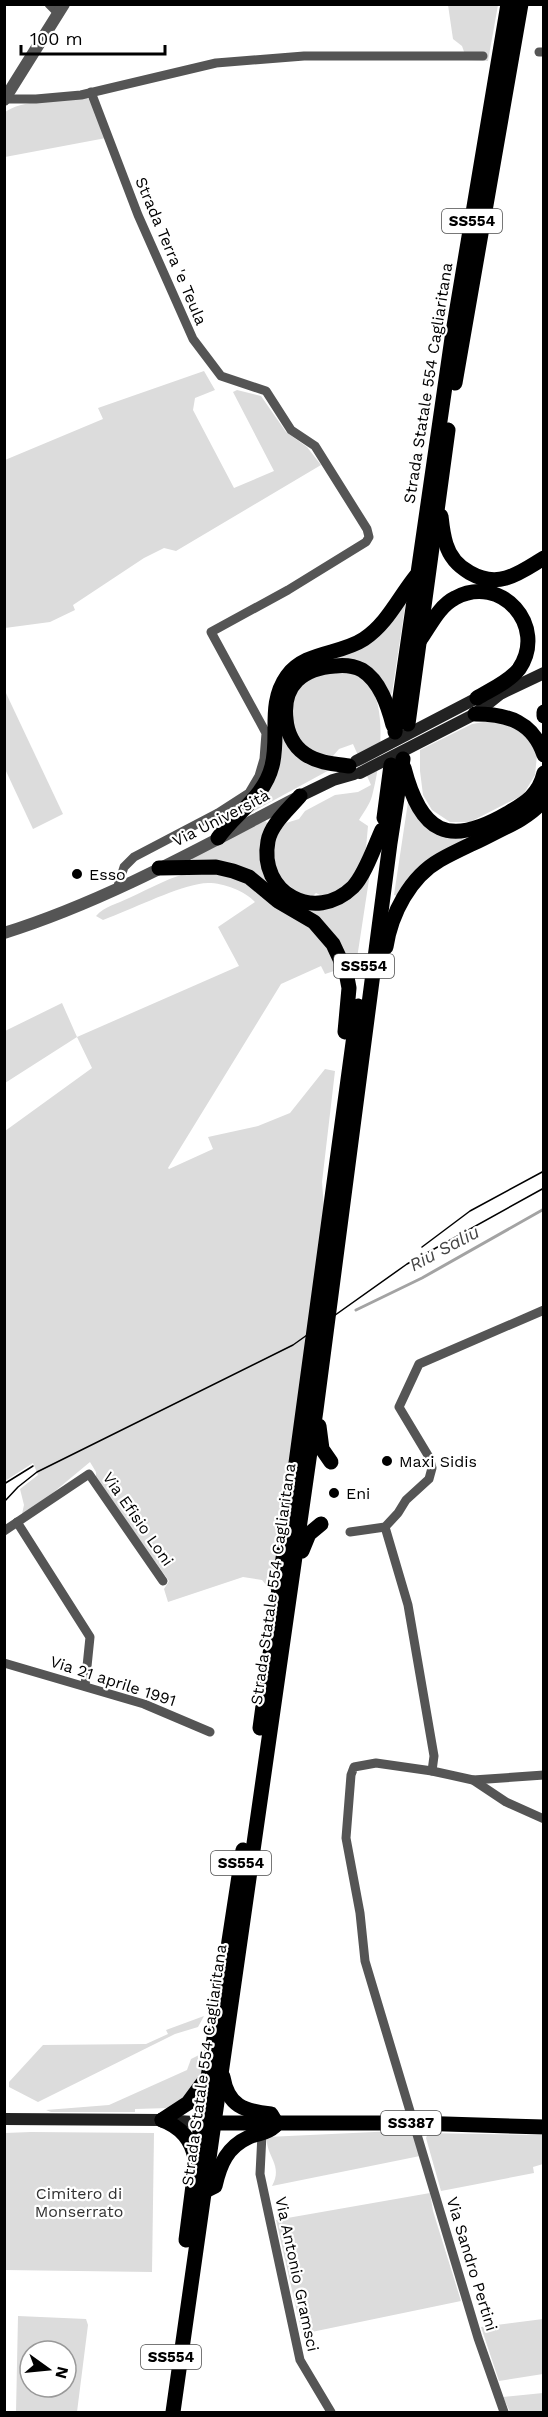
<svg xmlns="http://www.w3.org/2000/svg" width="548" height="2417" viewBox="0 0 548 2417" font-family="'Work Sans',sans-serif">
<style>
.green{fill:#dcdcdc;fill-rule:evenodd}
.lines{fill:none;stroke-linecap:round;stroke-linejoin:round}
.stream{stroke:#a3a3a3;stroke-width:3}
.minor{stroke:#555;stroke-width:9}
.tertiary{stroke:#555;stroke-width:12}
.secondary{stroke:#222;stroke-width:12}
.primary{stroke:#000;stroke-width:15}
.trunk{stroke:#000;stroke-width:15}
.tram{stroke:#000;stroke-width:1.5}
.poi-dot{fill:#000;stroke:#fff;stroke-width:2}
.labels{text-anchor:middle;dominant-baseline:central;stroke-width:4.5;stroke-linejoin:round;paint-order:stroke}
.shield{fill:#fff;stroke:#4c4c4c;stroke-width:1.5}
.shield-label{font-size:15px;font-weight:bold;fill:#000}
.street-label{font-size:16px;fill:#000;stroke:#fff}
.poi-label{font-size:16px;fill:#000;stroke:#fff;text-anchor:start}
.park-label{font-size:16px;fill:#333;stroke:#fff}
.water-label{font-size:18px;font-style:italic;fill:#444;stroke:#fff}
</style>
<rect width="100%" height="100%" fill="#fff"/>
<!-- green -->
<g class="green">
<polygon points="448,5 498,5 488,61 467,60 462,46 453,39"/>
<path d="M85,97L91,100L106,138L5,157L4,113C19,100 65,99 85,97Z"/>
<polygon points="204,371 215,390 195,398 193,410 234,488 274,471 233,392 237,390 261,396 286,432 307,447 321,465 176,551 164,548 144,558 73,605 75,610 50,622 5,628 5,460 103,419 98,408"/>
<polygon points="406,600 392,693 390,695 382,680 322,661"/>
<path d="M339,671C348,673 361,675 368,683C388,708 380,766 372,796C370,804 363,813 359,820L368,826L366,848L353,883L324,897L316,893L312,897L298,893L278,876L272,846L278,830L286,823L299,819L305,811L335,795L358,792L371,785L353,744L339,749L332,757C325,755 315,754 310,750C287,732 284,694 311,678C319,673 330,672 339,671Z"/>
<polygon points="5,691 63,814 33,829 5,769"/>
<polygon points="490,721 506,722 525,732 537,755 535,775 523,795 470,822 450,822 432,810 423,795 420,771 420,750 472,724"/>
<polygon points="279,729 333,768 245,816"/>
<polygon points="408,802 447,835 467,839 421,865 398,896 394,895"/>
<polygon points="265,821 269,824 270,885 193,861 191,858"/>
<path d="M196,871L237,876L316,931L340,969L325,974L321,966L281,984L168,1168L169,1169L213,1149L208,1137L258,1126L290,1113L325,1069L335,1071L322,1182L324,1208L273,1593L262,1580L243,1577L168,1602L164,1589L169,1581L96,1479V1472L90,1462L43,1501L22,1514L24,1505L20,1489L38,1475L33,1463L5,1481V1131L92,1068L77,1037L5,1083V1031L62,1003L77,1037L239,966L218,927L255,902C243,889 216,880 199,884C169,890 133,909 103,920L96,916C105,906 117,904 129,898C151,888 171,876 196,871Z"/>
<path d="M370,873L354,978L301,906C335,903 353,907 370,873Z"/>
<polygon points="212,2013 206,2065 195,2089 169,2108 135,2109 135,2112 51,2112 46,2110 109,2105 187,2070 191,2059 203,2053"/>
<polygon points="204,2016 198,2027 175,2034 38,2102 9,2087 9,2082 43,2045 146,2044 168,2034 166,2030"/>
<path d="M396,2131L414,2134L420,2156L272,2186C284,2165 265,2156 267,2137Z"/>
<polygon points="31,2132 154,2133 152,2272 5,2270 5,2133"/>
<polygon points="428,2133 543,2135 543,2164 533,2167 534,2173 441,2191 426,2138"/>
<polygon points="430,2193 433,2211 461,2301 302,2334 276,2220"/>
<path d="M18,2316L86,2319L88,2325L77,2412H16ZM30,2351H66V2387H30Z"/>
<polygon points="543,2319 543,2374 499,2381 481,2327"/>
<polygon points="543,2393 543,2412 510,2412 503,2397"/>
</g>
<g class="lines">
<!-- stream -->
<polyline class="stream" points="356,1310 422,1278 544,1209"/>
<!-- minor -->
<g class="minor">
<polyline points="49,4 59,14"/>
<polyline points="539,52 544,52"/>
<polyline points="91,92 138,215 193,339 221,376 266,391 291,430 315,446 367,529 369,537 366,542 288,590 211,632 266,733 264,759 259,776 249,793 218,813 134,857 124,867 117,889"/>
<polyline points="5,99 36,99 81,95 216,63 304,56 483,56"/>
<polyline points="17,1522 90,1637 85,1686"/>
<polyline points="385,1527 408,1605 434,1756 432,1771"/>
<polyline points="4,1531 89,1474 163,1581"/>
<polyline points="350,1532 385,1527 398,1513 406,1500 429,1479 432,1468 429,1457 399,1407 419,1364 544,1310"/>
<polyline points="4,1663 144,1704 210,1732"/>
<polyline points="473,1780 544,1775"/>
<polyline points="262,2134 260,2174 300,2360 331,2412"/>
<polyline points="504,2412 478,2338 365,1961 360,1913 346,1838 351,1775 354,1767 376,1763 432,1771 473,1780 506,1802 544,1819"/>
</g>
<!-- tertiary -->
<g class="tertiary">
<polyline points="4,100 64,4"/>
<path d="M4,933C106,901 200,848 294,799"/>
</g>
<!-- secondary -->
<g class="secondary">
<polyline points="356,761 477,698 502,693 544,673"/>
<polyline points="360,773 475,714 500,694"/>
<polyline points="300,796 333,780 354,774"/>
<polyline points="4,2119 162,2120 210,2123"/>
</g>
<!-- primary -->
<g class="primary">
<path d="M162,2120C181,2127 192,2140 195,2159"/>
<path d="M203,2192L215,2186C220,2164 227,2147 249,2137C260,2132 265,2135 275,2126"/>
<polyline points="186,2240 201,2123"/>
<polyline points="173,2412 214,2123 414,2123 544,2127"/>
</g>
<!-- trunk -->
<g class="trunk">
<polyline points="455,383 521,4"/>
<path d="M441,516C442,525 443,535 446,544C453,568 482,585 506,578C520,574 532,565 544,558"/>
<path d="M420,640C430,626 439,606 455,598C501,573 548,626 519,669C509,682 490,690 477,698"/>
<polyline points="544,712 544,716"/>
<path d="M475,714C508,714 533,722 544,755"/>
<polyline points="408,724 448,430"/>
<polyline points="395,732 452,338 508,4"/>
<path d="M349,766C334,764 318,763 305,754C293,746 287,732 286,719C282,685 303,668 335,666C343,665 354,666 362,670C380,681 388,706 393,725"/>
<path d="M404,768C421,833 448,848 508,813C525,803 539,795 544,773"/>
<path d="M300,796C289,809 271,824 268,841C258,893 315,924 353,887C365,875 375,845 382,830"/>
<polyline points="384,818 391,765"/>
<path d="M218,838C235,813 264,798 272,766C280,736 267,704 287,676C305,651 340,655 364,639C387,624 399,597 416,576"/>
<polyline points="159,868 216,867 233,871 249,877 278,901 314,922 333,944 346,972 349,988 345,1032"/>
<path d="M386,947C391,914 410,877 440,860C458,850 477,842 494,833C513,824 530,816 544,800"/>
<polyline points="319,1426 322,1449 331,1462"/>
<polyline points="302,1551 309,1534 321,1524"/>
<polyline points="260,1728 358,1006"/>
<path d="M223,2077C228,2106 244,2111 271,2114L277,2124"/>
<polyline points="162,2120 188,2103 205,2080"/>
<polyline points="201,2123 243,1850"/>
<polyline points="214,2123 316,1410 390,843 403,759"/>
</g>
<!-- tram -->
<g class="tram">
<polyline points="422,1247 470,1211 544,1171"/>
<polyline points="4,1484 33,1466"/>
<polyline points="4,1502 18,1487 37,1472 293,1345 407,1264 544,1188"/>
</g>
</g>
<!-- markers -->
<g class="poi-dot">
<circle cx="77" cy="874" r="6"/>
<circle cx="387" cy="1461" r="6"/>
<circle cx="334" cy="1493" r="6"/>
</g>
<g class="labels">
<!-- shield labels -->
<g class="shield">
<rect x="442" y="209" width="60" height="24" rx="4.5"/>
<rect x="334" y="954" width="60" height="24" rx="4.5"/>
<rect x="211" y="1851" width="60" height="24" rx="4.5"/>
<rect x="381" y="2111" width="60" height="24" rx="4.5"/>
<rect x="141" y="2345" width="60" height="24" rx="4.5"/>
</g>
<g class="shield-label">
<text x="472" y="221">SS554</text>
<text x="364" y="966">SS554</text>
<text x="241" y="1863">SS554</text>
<text x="411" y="2123">SS387</text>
<text x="171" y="2357">SS554</text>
</g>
<!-- street labels -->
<g class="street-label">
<text transform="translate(171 251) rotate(67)">Strada Terra 'e Teula</text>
<text transform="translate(428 383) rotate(-81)">Strada Statale 554 Cagliaritana</text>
<text transform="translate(221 818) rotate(-27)">Via Università</text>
<text transform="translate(138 1519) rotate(55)">Via Efisio Loni</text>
<text transform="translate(273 1584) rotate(-82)">Strada Statale 554 Cagliaritana</text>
<text transform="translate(113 1681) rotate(18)">Via 21 aprile 1991</text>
<text transform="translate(204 2065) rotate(-82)">Strada Statale 554 Cagliaritana</text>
<text transform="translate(472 2264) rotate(73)">Via Sandro Pertini</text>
<text transform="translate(297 2274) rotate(78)">Via Antonio Gramsci</text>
</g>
<!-- poi labels -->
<g class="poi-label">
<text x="89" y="874">Esso</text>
<text x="399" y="1461">Maxi Sidis</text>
<text x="346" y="1493">Eni</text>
</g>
<!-- park labels -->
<g class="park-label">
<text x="79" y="2193">Cimitero di<tspan x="79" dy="18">Monserrato</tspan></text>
</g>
<!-- water labels -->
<g class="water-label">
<text transform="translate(444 1248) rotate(-28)">Riu Saliu</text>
</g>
</g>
<!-- border -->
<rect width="548" height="2417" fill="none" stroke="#000000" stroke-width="12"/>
<!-- north arrow -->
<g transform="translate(48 2369) rotate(105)"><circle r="28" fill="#ffffff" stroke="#999999" stroke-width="1.5"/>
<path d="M0-4.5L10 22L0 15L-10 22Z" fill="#000000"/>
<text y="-9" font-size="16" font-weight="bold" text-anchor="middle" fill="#000000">N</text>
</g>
<!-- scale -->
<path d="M21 45v9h144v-9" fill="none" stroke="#000000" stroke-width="3"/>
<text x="30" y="45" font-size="18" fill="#000000" stroke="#ffffff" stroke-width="4.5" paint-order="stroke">100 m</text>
</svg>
